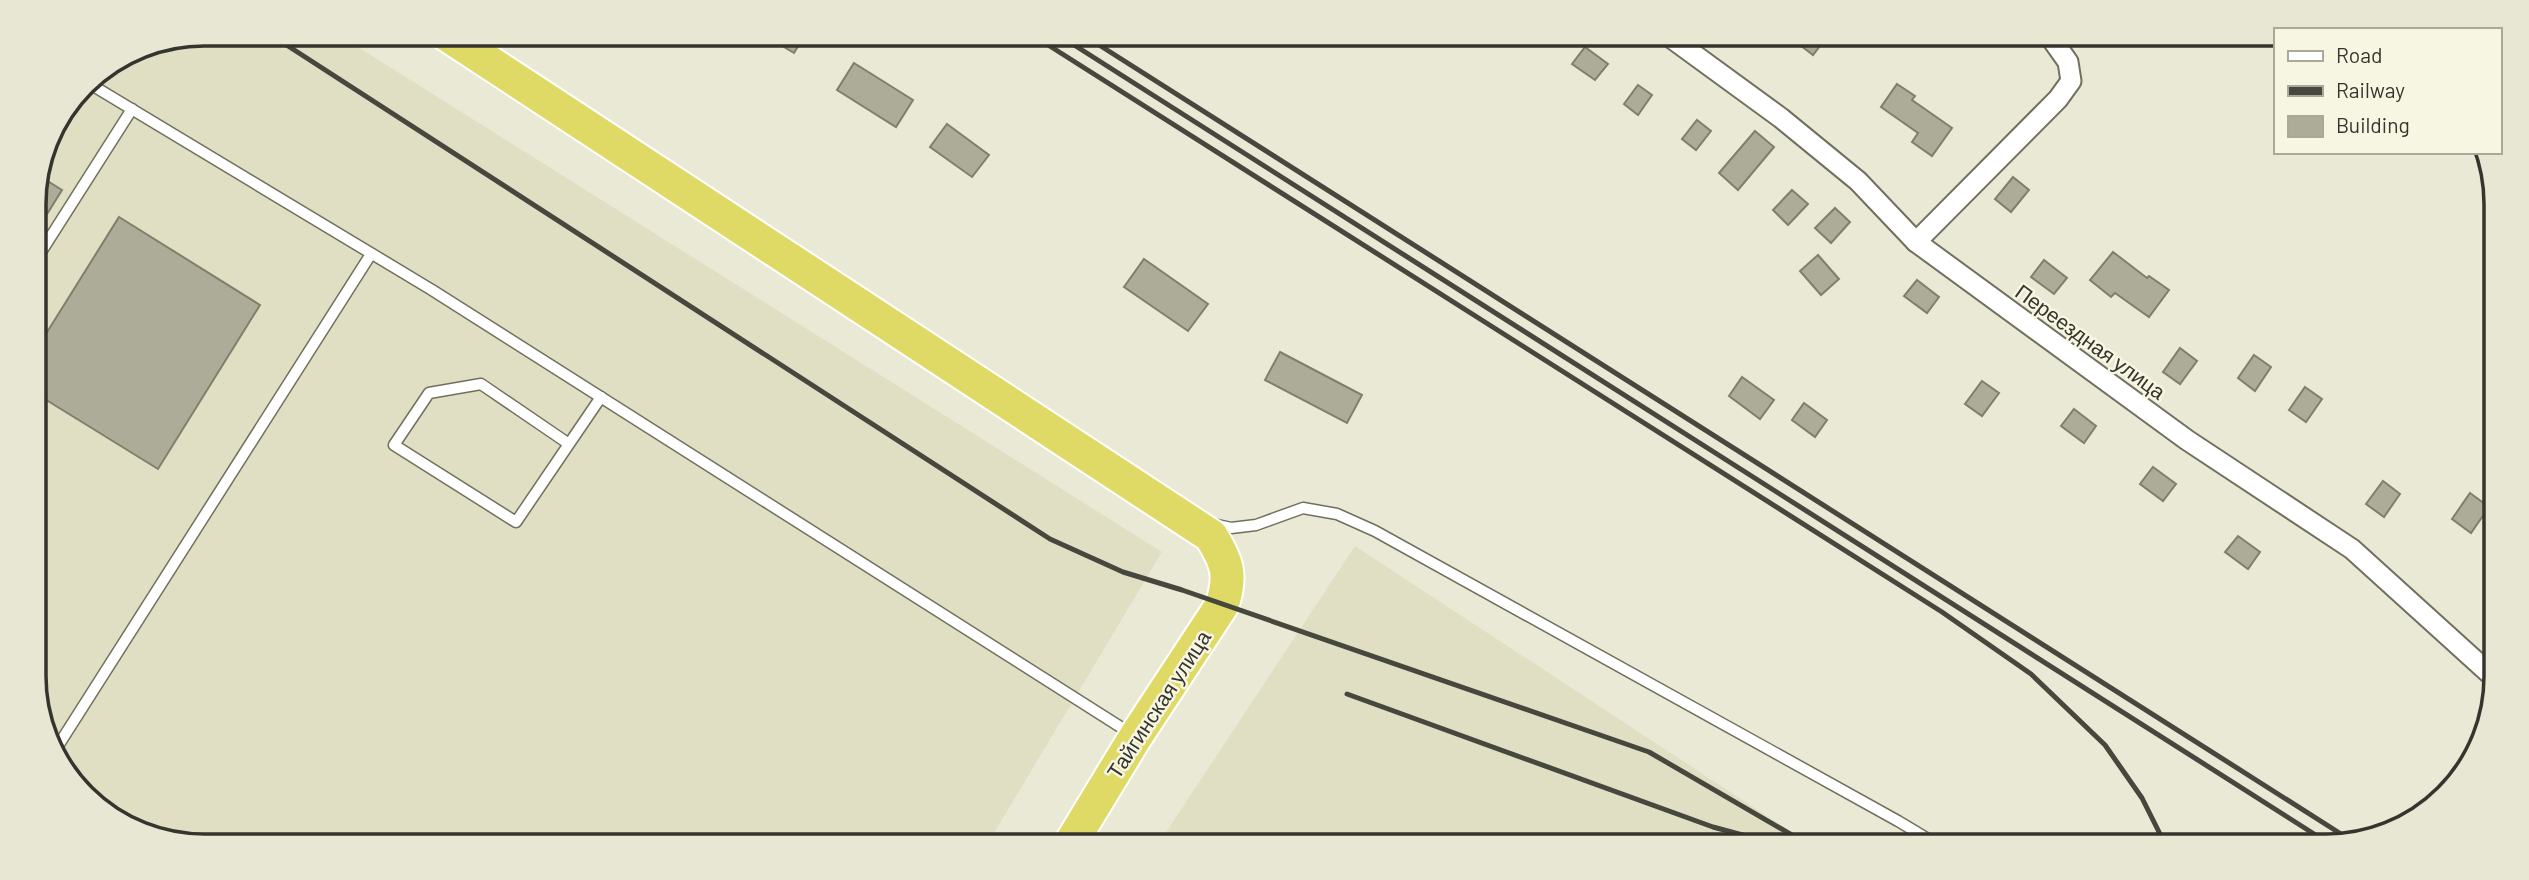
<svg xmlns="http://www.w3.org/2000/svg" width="2529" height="880" viewBox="0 0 2529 880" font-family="Barlow,sans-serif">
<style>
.built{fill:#e0dfc3}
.building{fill:#adac99;stroke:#7f7f6c;stroke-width:2}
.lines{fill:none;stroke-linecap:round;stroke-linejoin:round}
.service-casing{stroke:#71705e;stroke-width:13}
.minor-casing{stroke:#71705e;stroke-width:23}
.trunk-casing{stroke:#fff;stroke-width:37}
.service{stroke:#fff;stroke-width:10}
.minor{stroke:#fff;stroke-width:19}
.trunk{stroke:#dfda66;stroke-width:33}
.rail{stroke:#47473e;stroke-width:5}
.labels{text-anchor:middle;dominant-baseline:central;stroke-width:5;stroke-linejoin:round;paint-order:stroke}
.street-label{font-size:21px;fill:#35352d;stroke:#f7f6e2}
.rim{fill:none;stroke:#35352d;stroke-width:3.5}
</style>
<rect width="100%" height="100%" fill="#e9e9d5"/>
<!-- built -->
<g class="built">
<polygon points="203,33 337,34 1162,552 988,843 159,841 76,789 36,709 34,193 51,128 83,83 139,46"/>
<polygon points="1355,546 1811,845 1159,843"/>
</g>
<!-- building -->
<g class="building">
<polygon points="764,35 805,35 794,53"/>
<polygon points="1791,38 1826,38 1813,55"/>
<polygon points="1585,47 1608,64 1595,80 1572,64"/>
<polygon points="854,63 913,100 896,127 837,90"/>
<polygon points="1897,84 1915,96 1912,100 1952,128 1932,156 1912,142 1918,133 1881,107"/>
<polygon points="1638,85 1652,95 1638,115 1624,104"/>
<polygon points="1697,120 1711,131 1696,150 1682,139"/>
<polygon points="947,124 989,155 972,177 930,147"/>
<polygon points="1755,131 1774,147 1738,190 1719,173"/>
<polygon points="38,175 62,190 34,235 34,193"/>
<polygon points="2013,177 2029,190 2011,212 1995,199"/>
<polygon points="1792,190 1808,204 1788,225 1773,210"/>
<polygon points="1835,208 1850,222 1831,243 1815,228"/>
<polygon points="119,217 260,305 158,469 35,393 34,353"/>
<polygon points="2113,252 2147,278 2149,276 2169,290 2149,317 2115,293 2111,297 2090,280"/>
<polygon points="1818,255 1839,279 1821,295 1800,271"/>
<polygon points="1144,259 1208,304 1188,331 1124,287"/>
<polygon points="2044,260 2067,278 2054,294 2031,277"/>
<polygon points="1917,280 1939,297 1927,313 1904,296"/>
<polygon points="2180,348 2197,361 2180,384 2163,372"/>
<polygon points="1280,352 1362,395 1347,423 1265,380"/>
<polygon points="2254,355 2271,367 2255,391 2238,378"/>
<polygon points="1742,377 1774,400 1760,419 1729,396"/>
<polygon points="1982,381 1999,393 1982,416 1965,404"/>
<polygon points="2305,387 2322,399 2306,422 2289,410"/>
<polygon points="1804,403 1827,420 1815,437 1792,420"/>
<polygon points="2074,409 2096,426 2084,443 2061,426"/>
<polygon points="2153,467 2176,484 2163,501 2140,484"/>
<polygon points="2383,481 2400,494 2384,517 2366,504"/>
<polygon points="2470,493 2489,507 2471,533 2452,519"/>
<polygon points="2238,536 2260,552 2248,569 2225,552"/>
</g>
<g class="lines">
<!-- service casing -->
<g class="service-casing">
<g id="service">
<polyline points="85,81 432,290 1130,733"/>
<polyline points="34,263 132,109"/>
<polyline points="569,444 516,522 394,445 429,393 481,384 569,444 601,397"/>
<polyline points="1213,524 1231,528 1256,525 1303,508 1337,514 1375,531 1898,821 1938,845"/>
<polyline points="56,749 371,254"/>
</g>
</g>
<!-- minor casing -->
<g class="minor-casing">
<g id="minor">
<polyline points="1670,37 1781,118 1858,181 1916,242 2187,440 2352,549 2490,674"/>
<polyline points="1916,242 2058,99 2071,81 2068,62 2051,38"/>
</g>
</g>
<!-- trunk casing -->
<g class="trunk-casing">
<path id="trunk" d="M446,34L1211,536C1227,562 1232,575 1222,605L1136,736L1071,843"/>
</g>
<!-- service -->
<use href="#service" class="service"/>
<!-- minor -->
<use href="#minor" class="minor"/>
<!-- trunk -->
<use href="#trunk" class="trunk"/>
<!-- rail -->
<g class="rail">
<polyline points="268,33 1050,539 1123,572 1182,590 1649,752 1809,845"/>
<polyline points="1034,36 1942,612 2031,674 2105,745 2142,798 2166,846"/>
<polyline points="1060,36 2333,846"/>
<polyline points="1085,36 2352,841"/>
<polyline points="1347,694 1713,827 1780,845"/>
</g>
</g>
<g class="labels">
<!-- street labels -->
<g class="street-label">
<text transform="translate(2091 341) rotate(36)">Переездная улица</text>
<text transform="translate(1158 704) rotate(-57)">Тайгинская улица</text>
</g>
</g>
<!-- crop -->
<path d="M0 0H2529V880H0ZM204 46H2326A158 158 0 0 1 2484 204V676A158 158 0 0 1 2326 834H204A158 158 0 0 1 46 676V204A158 158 0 0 1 204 46Z" fill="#e7e7d4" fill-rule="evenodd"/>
<path class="rim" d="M204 46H2326A158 158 0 0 1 2484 204V676A158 158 0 0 1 2326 834H204A158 158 0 0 1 46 676V204A158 158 0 0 1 204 46Z"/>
<!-- legend -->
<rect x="2274" y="28" width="228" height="126" fill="#f7f6e2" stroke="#a9a99a" stroke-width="2"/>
<rect x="2288" y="51" width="35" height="10" fill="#ffffff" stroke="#a9a99a" stroke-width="2"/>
<text x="2336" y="63" font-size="21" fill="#35352d">Road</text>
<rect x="2288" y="86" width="35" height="10" fill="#47473e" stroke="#a9a99a" stroke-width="2"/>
<text x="2336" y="98" font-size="21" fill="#35352d">Railway</text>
<rect x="2288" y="116" width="35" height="21" fill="#adac99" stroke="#a9a99a" stroke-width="2"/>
<text x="2336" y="133" font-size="21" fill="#35352d">Building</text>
</svg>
